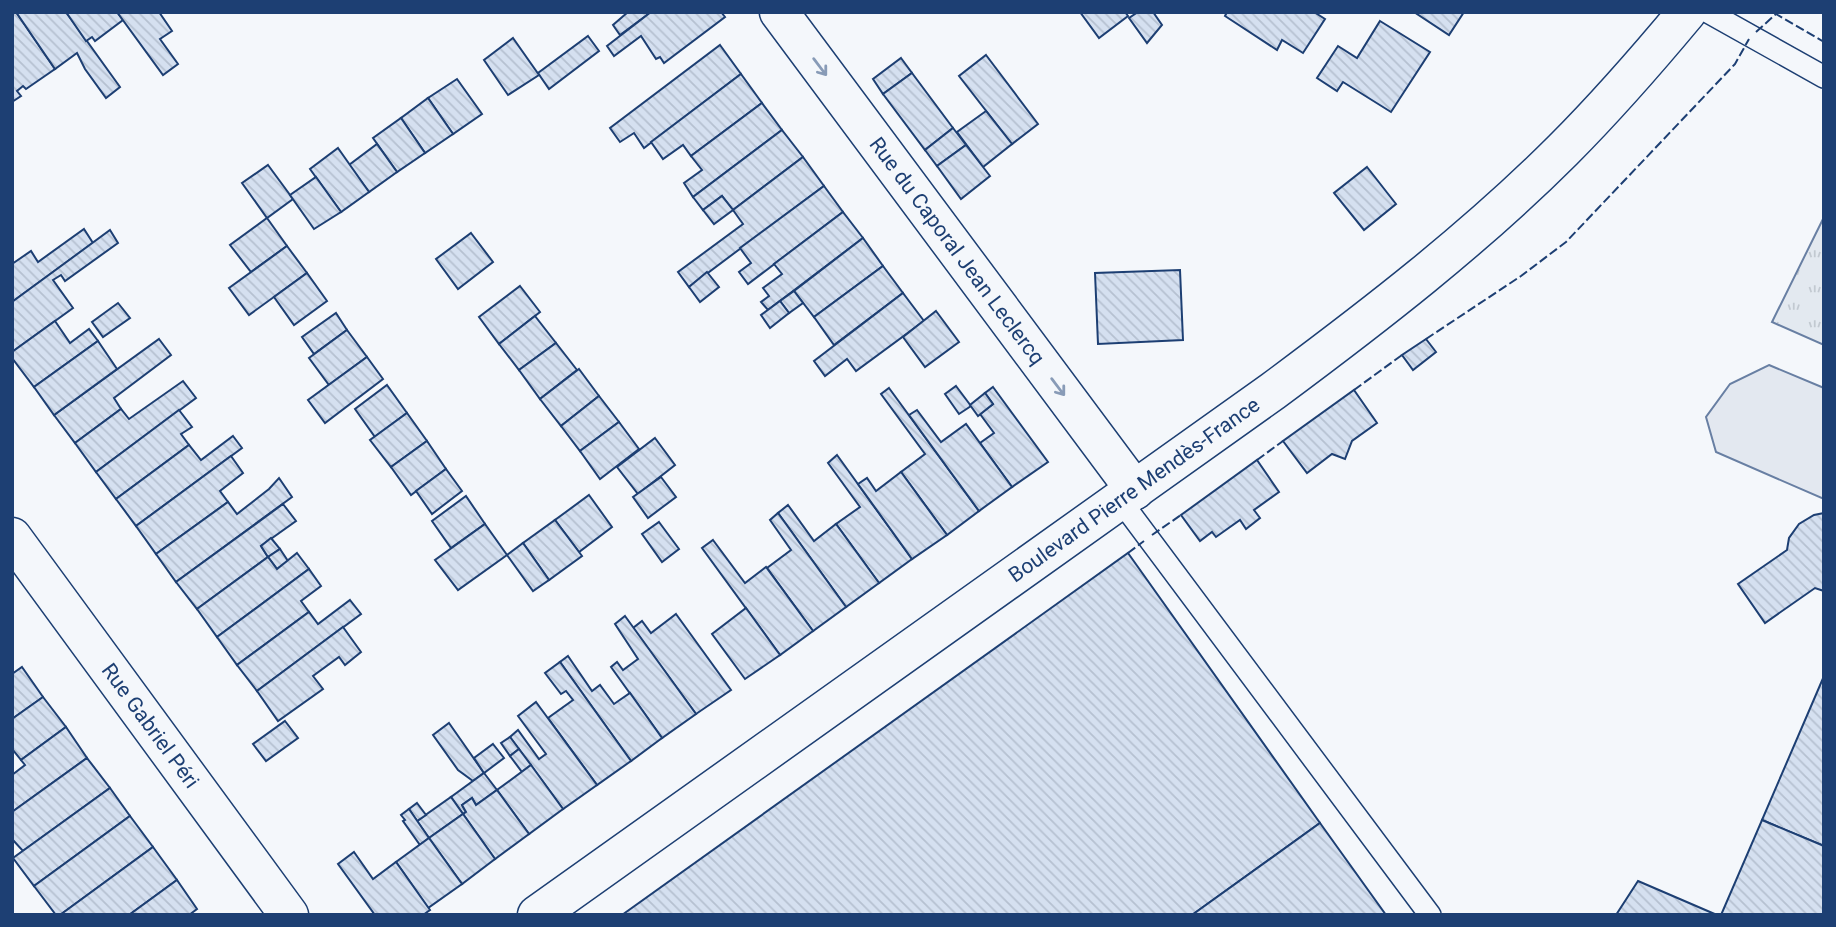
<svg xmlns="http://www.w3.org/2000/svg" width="1836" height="927" viewBox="0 0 1836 927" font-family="Roboto,sans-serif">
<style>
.grass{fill:url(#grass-tufts);stroke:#687fa3;stroke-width:2}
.parking{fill:#e3e8f0;stroke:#687fa3;stroke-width:2}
.building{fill:url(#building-back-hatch);stroke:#1d3f73;stroke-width:2}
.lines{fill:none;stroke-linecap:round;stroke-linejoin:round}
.lane-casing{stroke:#1d3f73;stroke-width:24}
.street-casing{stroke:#1d3f73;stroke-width:41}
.secondary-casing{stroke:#1d3f73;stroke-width:41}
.lane{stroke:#f4f7fb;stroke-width:21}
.street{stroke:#f4f7fb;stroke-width:38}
.secondary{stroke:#f4f7fb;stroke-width:38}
.fence{stroke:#1d3f73;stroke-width:2;stroke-dasharray:9 3.5;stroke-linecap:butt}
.oneway{stroke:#889bb7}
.labels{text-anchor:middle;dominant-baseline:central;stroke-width:5;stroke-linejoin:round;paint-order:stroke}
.street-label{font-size:21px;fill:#1d3f73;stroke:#f4f7fb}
</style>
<defs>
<pattern id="grass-tufts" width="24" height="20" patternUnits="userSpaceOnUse" patternTransform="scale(1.75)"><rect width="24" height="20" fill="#e3e9f0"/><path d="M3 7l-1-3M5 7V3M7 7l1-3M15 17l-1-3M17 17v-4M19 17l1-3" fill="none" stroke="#c2c9d1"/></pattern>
<pattern id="building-back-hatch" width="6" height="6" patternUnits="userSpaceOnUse" patternTransform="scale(1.75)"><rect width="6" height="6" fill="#d5e0f0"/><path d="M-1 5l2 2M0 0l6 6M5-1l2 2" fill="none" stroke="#b6c1d1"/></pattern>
</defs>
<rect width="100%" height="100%" fill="#f4f7fb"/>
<!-- grass -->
<polygon class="grass" points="1824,217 1824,345 1772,322"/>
<!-- parking -->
<polygon class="parking" points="1769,365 1824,388 1824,499 1716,452 1706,417 1730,384"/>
<!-- building -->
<g class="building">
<polygon points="12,12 16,12 55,69 26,89 23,86 17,91 21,96 12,102"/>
<polygon points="16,12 66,12 120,87 106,98 85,69 77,53 55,69"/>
<polygon points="66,12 117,12 123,20 95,41 92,37 86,41"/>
<polygon points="117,12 159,12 172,31 160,39 178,64 163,75"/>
<polygon points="628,12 651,12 620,35 613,25"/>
<polygon points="651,12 721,12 725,17 664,63 660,57 656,59 641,36 614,56 607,46"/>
<polygon points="1080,12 1125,12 1128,16 1099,38"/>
<polygon points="1138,12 1153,12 1162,25 1147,43 1129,18"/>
<polygon points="1227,12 1314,12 1325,19 1303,53 1282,40 1277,50 1225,16"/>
<polygon points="1414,12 1464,12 1449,35"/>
<polygon points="1380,21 1430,52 1391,112 1343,82 1337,91 1317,78 1338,46 1357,58"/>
<polygon points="588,36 599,51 549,89 538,73"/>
<polygon points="513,38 539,75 508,95 484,60"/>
<polygon points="720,45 741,74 644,148 634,133 620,142 610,128"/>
<polygon points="986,55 1038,124 1012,144 959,76"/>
<polygon points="901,58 912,73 883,94 873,79"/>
<polygon points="912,73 953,128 925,150 883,94"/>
<polygon points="741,74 762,103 691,156 683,145 663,159 651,142"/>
<polygon points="457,79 482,114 453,134 428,98"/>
<polygon points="428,98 453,134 425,153 401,118"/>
<polygon points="762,103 782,130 693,197 684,183 702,170 691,156"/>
<polygon points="986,111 1012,144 983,167 957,132"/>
<polygon points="401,118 425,153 397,172 373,138"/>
<polygon points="953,128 966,145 937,166 925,150"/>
<polygon points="782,130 803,157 733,210 722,196 703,210 693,197"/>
<polygon points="377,144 397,172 369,192 349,165"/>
<polygon points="966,145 990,176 961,199 937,166"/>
<polygon points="338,148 369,192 341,212 310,169"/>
<polygon points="803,157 824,186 689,287 678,272 743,224 733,210"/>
<polygon points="268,165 293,199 267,218 242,183"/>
<polygon points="1367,167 1396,204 1364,230 1334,193"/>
<polygon points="316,177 341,212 314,229 290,195"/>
<polygon points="824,186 843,212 748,284 739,272 751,263 740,248"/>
<polygon points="722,196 733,210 714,224 703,210"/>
<polygon points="843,212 863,238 768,310 761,302 769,296 763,288 782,274 774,264"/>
<polygon points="267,218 287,246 251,272 230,245"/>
<polygon points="84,229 93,243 12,302 12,264 31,251 38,262"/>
<polygon points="110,230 118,243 65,281 61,275 53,280 73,308 12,352 12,302"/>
<polygon points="471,233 493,262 458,289 436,259"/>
<polygon points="863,238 883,266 814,317 794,291"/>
<polygon points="287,246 307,273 249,315 229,288"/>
<polygon points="883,266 903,293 834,345 814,317"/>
<polygon points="1180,270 1183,340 1098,344 1095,273"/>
<polygon points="707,272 719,287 700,302 689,287"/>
<polygon points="307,273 327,301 294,325 274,297"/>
<polygon points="520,286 540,312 499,344 479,317"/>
<polygon points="794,291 803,303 789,313 780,301"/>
<polygon points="903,293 924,321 856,371 847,359 825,376 814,361"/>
<polygon points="780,301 789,313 770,328 761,315"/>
<polygon points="118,303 130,318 103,337 92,322"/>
<polygon points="936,311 959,342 925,367 903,337"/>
<polygon points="336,313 347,330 314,354 302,337"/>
<polygon points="535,316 556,343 519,370 499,344"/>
<polygon points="55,321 70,343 89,329 98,341 34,387 12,358 12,352"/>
<polygon points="347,330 367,357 329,385 309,358"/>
<polygon points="159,339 171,355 114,398 121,409 75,443 54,415"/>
<polygon points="1426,339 1436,352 1413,370 1402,355"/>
<polygon points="98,341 117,369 54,415 34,387"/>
<polygon points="556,343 577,370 540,399 519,370"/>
<polygon points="367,357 383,379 325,423 308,400"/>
<polygon points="579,369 599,396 561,426 540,399"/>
<polygon points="183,381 196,398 96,472 75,443 121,409 129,419"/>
<polygon points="387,385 407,413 375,437 355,409"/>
<polygon points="956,386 971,406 959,414 945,394"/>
<polygon points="993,387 1048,462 1012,487 980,443 994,433 980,414 993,404 985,393"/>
<polygon points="889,388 979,511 947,535 901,472 925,454 881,394"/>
<polygon points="1354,390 1377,423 1352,441 1345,459 1332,454 1307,473 1283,441"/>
<polygon points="985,393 993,404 978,416 970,405"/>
<polygon points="599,396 619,422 580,451 561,426"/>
<polygon points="179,410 192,427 181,434 189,445 116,499 96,472"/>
<polygon points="917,410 941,442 966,424 1012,487 979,511 909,415"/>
<polygon points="407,413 427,441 391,467 370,440"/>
<polygon points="619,422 639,449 600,479 580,451"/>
<polygon points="233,436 242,448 136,526 116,499 189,445 201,460"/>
<polygon points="655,438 675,465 638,494 617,467"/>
<polygon points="427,441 446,469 411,495 391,467"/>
<polygon points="837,455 912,559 879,583 836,524 860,507 828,463"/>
<polygon points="231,456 243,473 220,491 228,502 156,554 136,526"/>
<polygon points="1257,460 1279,492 1254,510 1260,518 1246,529 1240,520 1216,537 1212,532 1200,541 1181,515"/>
<polygon points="446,469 462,491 432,514 416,491"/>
<polygon points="901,472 947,535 912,559 858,484 867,478 876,491"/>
<polygon points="661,477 676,497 648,518 633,497"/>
<polygon points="279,478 292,497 176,582 156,554 228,502 237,514 269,489"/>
<polygon points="589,495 612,527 579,552 555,520"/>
<polygon points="466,496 485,524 451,548 432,521"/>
<polygon points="283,504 296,521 261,546 268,557 197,609 176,582"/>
<polygon points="788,505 814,541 836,524 879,583 846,607 778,513"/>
<polygon points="778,513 846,607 813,631 767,568 791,550 770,520"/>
<polygon points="1824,513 1824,591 1815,588 1765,623 1738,584 1787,550 1789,538 1799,524 1814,515"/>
<polygon points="555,520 582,556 549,580 523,543"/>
<polygon points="659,522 679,549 662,562 642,534"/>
<polygon points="485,524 507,555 458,590 435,560"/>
<polygon points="271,538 280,549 268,557 261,546"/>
<polygon points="713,540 745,583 766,567 813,631 780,655 702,548"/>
<polygon points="523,543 549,580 533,591 507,555"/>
<polygon points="280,549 288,561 277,569 268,557"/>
<polygon points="297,553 309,569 217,637 197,609 268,557 277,569"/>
<polygon points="1128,553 1320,823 1192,915 622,915"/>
<polygon points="309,569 321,586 301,601 309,612 237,665 217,637"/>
<polygon points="350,600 361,614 257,691 237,665 309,612 318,624"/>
<polygon points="746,608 780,655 745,679 712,634"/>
<polygon points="676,614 731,690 696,714 633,628 642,621 651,633"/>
<polygon points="625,616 696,714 662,738 611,667 617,662 623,670 638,659 615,624"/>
<polygon points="343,627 361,652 345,665 339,657 313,676 323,689 278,721 257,691"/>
<polygon points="568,656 592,691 600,685 614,704 630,693 662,738 631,761 560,662"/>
<polygon points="560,662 631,761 597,785 548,718 573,700 566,691 561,694 545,673"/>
<polygon points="22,667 43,697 12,719 12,674"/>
<polygon points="1824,676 1824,846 1762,820"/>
<polygon points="43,697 66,727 21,760 12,749 12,719"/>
<polygon points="536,702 597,785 563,809 510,737 518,730 539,759 546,754 518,716"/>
<polygon points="285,721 298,738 266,761 253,744"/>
<polygon points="449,723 484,773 473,781 458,770 433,735"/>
<polygon points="66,727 87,758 12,812 12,775 25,765 21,760"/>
<polygon points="510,737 519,749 510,756 501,743"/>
<polygon points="493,744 504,758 484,773 474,758"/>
<polygon points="519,749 531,765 522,772 510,756"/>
<polygon points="87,758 110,788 23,851 12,839 12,812"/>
<polygon points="531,765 563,809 529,834 497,790"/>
<polygon points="484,773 497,790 476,805 472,798 462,805 466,812 463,814 451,797"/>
<polygon points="110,788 130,816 34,886 13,858"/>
<polygon points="497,790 529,834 495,859 463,814 466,812 462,805 472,798 476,805"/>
<polygon points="451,797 463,814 429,838 417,821"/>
<polygon points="417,803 426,815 417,821 409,809"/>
<polygon points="409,809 429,838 420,845 403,821 405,820 401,815"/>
<polygon points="463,814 495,859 462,884 429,838"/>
<polygon points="130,816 153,847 60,915 56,915 34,886"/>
<polygon points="1762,820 1824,846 1824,915 1721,915"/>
<polygon points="1320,823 1386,915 1192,915"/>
<polygon points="429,838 462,884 428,908 396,862"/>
<polygon points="153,847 177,880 129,915 60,915"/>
<polygon points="354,852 373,879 396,862 430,910 423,915 375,915 338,864"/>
<polygon points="177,880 197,909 189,915 129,915"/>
<polygon points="1638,881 1717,915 1616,915"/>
</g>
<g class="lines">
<!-- lane casing -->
<g class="lane-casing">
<g id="lane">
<polyline points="1708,12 1824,77"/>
<polyline points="1120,500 1430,915"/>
</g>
</g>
<!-- street casing -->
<g class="street-casing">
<g id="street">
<path id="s1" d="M779,12L1135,490"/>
<path id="s2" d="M12,537L289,915"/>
</g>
</g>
<!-- secondary casing -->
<g class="secondary-casing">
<g id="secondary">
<path id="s3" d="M537,915L1273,391C1374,316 1474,239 1563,150C1607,106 1647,60 1687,12"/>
</g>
</g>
<!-- lane -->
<use href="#lane" class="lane"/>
<!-- street -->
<use href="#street" class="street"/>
<!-- secondary -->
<use href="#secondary" class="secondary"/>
<!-- fence -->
<g class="fence">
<polyline points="1756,32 1776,14 1824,42"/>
<polyline points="1426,339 1521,276 1566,242 1735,64 1749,39"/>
<polyline points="1354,390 1402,355"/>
<polyline points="1257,460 1283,441"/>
<polyline points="1152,535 1181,515"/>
<polyline points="1128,553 1144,541"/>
</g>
</g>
<!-- one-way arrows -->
<defs><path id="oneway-shaft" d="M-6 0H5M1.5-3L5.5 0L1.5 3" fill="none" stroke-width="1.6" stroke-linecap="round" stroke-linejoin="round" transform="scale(1.75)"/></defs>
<g class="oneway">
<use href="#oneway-shaft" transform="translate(820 67) rotate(53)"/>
<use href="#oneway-shaft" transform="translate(1058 387) rotate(53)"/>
</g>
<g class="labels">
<!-- street labels -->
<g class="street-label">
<text stroke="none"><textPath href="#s1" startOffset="298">Rue du Caporal Jean Leclercq</textPath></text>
<text stroke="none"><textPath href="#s3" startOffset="733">Boulevard Pierre Mendès-France</textPath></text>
<text stroke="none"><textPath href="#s2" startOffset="234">Rue Gabriel Péri</textPath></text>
</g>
</g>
<!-- border -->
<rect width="1836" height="927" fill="none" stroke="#1d3f73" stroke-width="28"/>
</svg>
